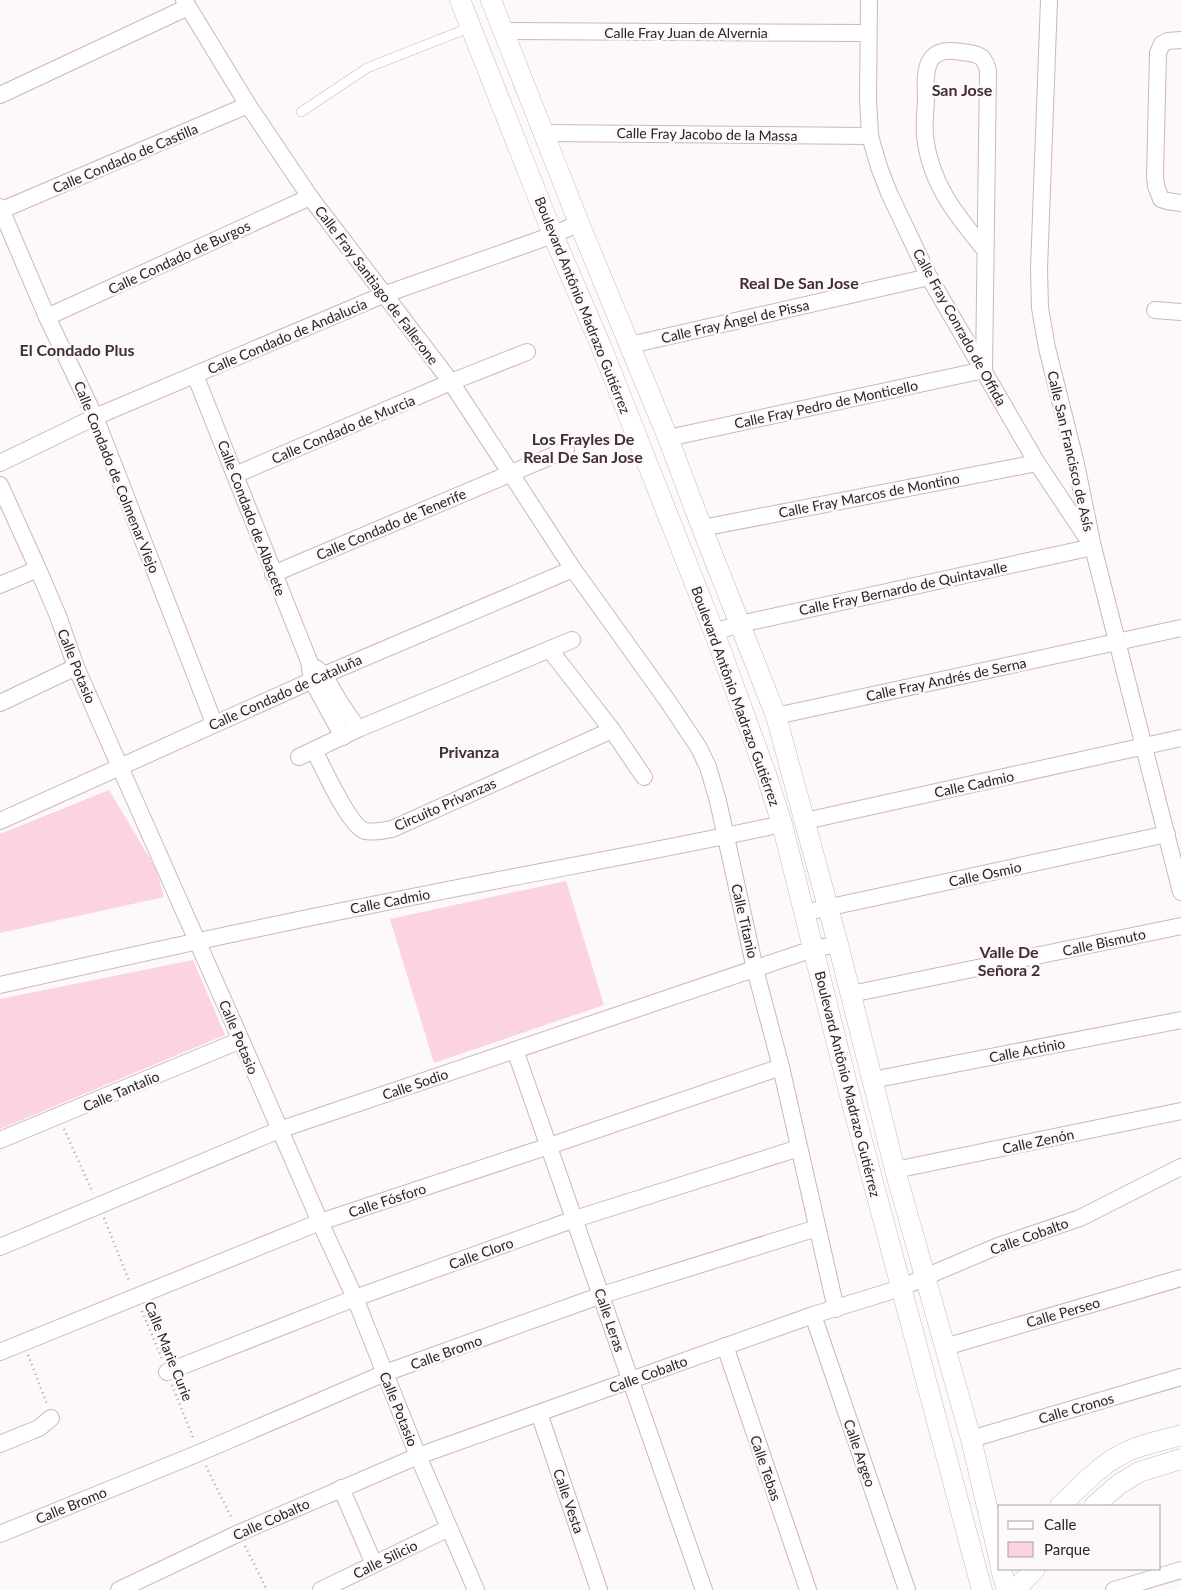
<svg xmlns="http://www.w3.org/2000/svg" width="1181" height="1590" viewBox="0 0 1181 1590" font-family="Lato,sans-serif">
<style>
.green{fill:#fcd3e0}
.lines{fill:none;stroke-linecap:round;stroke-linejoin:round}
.service-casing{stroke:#ceb5bc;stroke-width:10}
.minor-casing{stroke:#ceb5bc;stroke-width:18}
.tertiary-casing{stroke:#ceb5bc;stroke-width:21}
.path{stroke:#a9a3a4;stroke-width:2.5;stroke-dasharray:1 4;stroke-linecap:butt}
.service{stroke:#fff;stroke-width:9}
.minor{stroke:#fff;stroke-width:16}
.tertiary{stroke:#fff;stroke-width:20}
.labels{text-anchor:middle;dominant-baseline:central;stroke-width:5;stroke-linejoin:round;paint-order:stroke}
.street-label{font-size:14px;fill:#2b2225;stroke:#fdf8f9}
.quarter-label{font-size:16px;font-weight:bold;fill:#422e35;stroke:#fdf8f9}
</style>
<rect width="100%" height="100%" fill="#fdf8f9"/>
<!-- green -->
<g class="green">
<polygon points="109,790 156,869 164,897 0,933 0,834"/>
<polygon points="566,881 604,1005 434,1063 390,919"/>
<polygon points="193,960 225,1035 0,1129 0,999"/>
</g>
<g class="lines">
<!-- service casing -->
<g class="service-casing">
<polyline id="service" points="301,112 367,68 471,27"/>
</g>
<!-- minor casing -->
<g class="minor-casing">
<g id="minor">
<polyline points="184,0 248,105 310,197 451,382 573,569 667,700 699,748 708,767 718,801 755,969 781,1067 836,1309"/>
<polyline points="869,0 868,99 870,136 879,167 889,193 929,277 1037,463 1089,541"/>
<polyline points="1049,0 1039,269 1040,308 1047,348 1076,464 1093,547 1181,892"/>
<polyline points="503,31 868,33"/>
<polyline points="1181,40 1168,41 1162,44 1158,53 1155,176 1156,186 1161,199 1167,201 1181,203"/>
<polyline points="0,95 188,7"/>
<polyline points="543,133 870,136"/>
<polyline points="0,207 47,317 95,417 214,723"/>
<polyline points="2,210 248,105"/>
<polyline points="1155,310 1181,312"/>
<polyline points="47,317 310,197"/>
<polyline points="630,345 929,277"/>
<polyline points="195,375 309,661 312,680 343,737"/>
<path d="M668,438L984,370L988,70C986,65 985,60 981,57C975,53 969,53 962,52C950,50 935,49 929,63C924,74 926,89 926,101C925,113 924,125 925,136C930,183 956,215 985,250"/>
<polyline points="0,463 95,417 383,295 553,235 579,223"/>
<polyline points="235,475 451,382 527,352"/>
<polyline points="0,485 38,569 58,616 76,667 120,767 241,1040 320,1222 355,1298 418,1456 476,1590"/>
<polyline points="702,528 1037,463"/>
<polyline points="273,574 566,450"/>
<polyline points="0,585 38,569"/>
<polyline points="714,632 740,624 1093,547"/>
<polyline points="550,650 612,730 644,777"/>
<polyline points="316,668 324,675 339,701 358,729"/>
<polyline points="0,703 76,667"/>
<polyline points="776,716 1181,628"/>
<path d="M314,750C323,767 349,826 365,831C373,833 384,830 392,829L612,730"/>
<polyline points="299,757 358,729 572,640"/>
<polyline points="0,821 324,675 573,569"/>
<polyline points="805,821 1181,738"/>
<polyline points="803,913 1167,834"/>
<path d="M0,985C137,954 274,924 412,897C535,872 659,851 782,824"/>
<polyline points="851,994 1181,926"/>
<polyline points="515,1050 704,1590"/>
<polyline points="872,1080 1181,1020"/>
<polyline points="0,1140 241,1040"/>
<polyline points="895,1170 1181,1111"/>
<polyline points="0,1247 279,1130 813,949 838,944"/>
<polyline points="813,1315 907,1590"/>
<polyline points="725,1346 808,1590"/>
<polyline points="945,1347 1181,1278"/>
<polyline points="0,1352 320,1222 549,1146 781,1067"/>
<polyline points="167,1372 355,1298 575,1219 799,1148"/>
<polyline points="539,1413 599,1590"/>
<polyline points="971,1439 1181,1377"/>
<polyline points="0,1444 39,1428 51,1418"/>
<polyline points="341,1488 374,1564"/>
<polyline points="0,1534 199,1453 385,1373 602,1295 817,1228"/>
<polyline points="119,1590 239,1533 418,1456 813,1315 901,1288 925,1277 998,1246 1080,1218 1181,1167"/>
<polyline points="321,1590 449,1528"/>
<polyline points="1114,1590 1181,1570"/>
</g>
</g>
<!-- tertiary casing -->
<g class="tertiary-casing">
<g id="tertiary">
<polyline points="460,0 553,235 601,346 714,632 766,774 782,824 848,1088 982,1590"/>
<polyline points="491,0 579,223 668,438 702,528 776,716 838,944 895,1170 971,1439 1000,1562"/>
<path d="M1060,1506C1082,1485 1104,1460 1133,1449C1148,1443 1165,1440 1181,1435"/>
<polyline points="1094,1506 1118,1485 1139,1472 1181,1459"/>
<polyline points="1001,1569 1007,1590"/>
<polyline points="1015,1590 1035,1569"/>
</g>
</g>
<!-- path -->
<g class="path">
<polyline points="64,1129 93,1193"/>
<polyline points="104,1218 130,1283"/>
<polyline points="142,1311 162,1359"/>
<polyline points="28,1355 47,1404"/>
<polyline points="172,1385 194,1440"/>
<polyline points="206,1466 232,1519"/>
<polyline points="245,1546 267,1590"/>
</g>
<!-- service -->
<use href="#service" class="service"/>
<!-- minor -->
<use href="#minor" class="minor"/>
<!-- tertiary -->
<use href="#tertiary" class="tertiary"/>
</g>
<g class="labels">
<!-- street labels -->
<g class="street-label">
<text x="686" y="32">Calle Fray Juan de Alvernia</text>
<text transform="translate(707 134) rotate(1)">Calle Fray Jacobo de la Massa</text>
<text transform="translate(125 158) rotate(-23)">Calle Condado de Castilla</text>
<text transform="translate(179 257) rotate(-25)">Calle Condado de Burgos</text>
<text transform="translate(377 285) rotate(53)">Calle Fray Santiago de Fallerone</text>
<text transform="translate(583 305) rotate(68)">Boulevard Antônio Madrazo Gutiérrez</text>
<text transform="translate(735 321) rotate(-13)">Calle Fray Ángel de Pissa</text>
<text transform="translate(960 327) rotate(61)">Calle Fray Conrado de Offida</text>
<text transform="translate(287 336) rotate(-23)">Calle Condado de Andalucía</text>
<text transform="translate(826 404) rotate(-12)">Calle Fray Pedro de Monticello</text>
<text transform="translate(343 429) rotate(-23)">Calle Condado de Murcia</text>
<text transform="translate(1071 451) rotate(77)">Calle San Francisco de Asís</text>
<text transform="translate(117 477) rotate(68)">Calle Condado de Colmenar Viejo</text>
<text transform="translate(869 495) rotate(-11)">Calle Fray Marcos de Montino</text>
<text transform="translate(252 518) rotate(69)">Calle Condado de Albacete</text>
<text transform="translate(391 524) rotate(-23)">Calle Condado de Tenerife</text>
<text transform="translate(903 588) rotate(-12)">Calle Fray Bernardo de Quintavalle</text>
<text transform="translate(77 666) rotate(68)">Calle Potasio</text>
<text transform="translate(946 679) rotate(-12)">Calle Fray Andrés de Serna</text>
<text transform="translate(285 692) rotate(-24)">Calle Condado de Cataluña</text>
<text transform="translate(736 696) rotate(70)">Boulevard Antônio Madrazo Gutiérrez</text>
<text transform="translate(974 784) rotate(-12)">Calle Cadmio</text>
<text transform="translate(445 804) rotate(-24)">Circuito Privanzas</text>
<text transform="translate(985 874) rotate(-12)">Calle Osmio</text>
<text transform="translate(390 901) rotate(-11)">Calle Cadmio</text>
<text transform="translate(745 921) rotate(77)">Calle Titanio</text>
<text transform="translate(1104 942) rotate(-12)">Calle Bismuto</text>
<text transform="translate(239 1037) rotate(67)">Calle Potasio</text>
<text transform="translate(1027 1050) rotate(-11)">Calle Actinio</text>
<text transform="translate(415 1084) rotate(-19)">Calle Sodio</text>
<text transform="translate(848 1084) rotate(76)">Boulevard Antônio Madrazo Gutiérrez</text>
<text transform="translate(121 1091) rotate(-23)">Calle Tantalio</text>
<text transform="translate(1038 1141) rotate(-12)">Calle Zenón</text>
<text transform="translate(387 1200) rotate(-18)">Calle Fósforo</text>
<text transform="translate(1029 1236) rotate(-20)">Calle Cobalto</text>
<text transform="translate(481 1253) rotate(-20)">Calle Cloro</text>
<text transform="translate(1063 1312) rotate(-16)">Calle Perseo</text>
<text transform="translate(610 1320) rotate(71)">Calle Leras</text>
<text transform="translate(169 1351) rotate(68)">Calle Marie Curie</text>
<text transform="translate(446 1352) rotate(-20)">Calle Bromo</text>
<text transform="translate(648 1374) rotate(-20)">Calle Cobalto</text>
<text transform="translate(1076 1408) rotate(-16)">Calle Cronos</text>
<text transform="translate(399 1409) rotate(68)">Calle Potasio</text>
<text transform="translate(860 1453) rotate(71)">Calle Argeo</text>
<text transform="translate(766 1468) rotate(71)">Calle Tebas</text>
<text transform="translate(569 1501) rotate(71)">Calle Vesta</text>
<text transform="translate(71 1505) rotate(-22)">Calle Bromo</text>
<text transform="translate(271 1519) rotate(-24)">Calle Cobalto</text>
<text transform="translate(385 1559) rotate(-26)">Calle Silicio</text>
</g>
<!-- quarter labels -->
<g class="quarter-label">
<text x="962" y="89">San Jose</text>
<text x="799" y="282">Real De San Jose</text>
<text x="77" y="349">El Condado Plus</text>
<text x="583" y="438">Los Frayles De<tspan x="583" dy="18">Real De San Jose</tspan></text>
<text x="469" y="751">Privanza</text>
<text x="1009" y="951">Valle De<tspan x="1009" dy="18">Señora 2</tspan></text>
</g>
</g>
<!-- legend -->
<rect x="998" y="1505" width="162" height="65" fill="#fdf8f9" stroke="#a9a2a4"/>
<rect x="1008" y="1521" width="25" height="8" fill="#ffffff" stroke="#a9a2a4"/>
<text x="1044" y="1530" font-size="15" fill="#2b2225">Calle</text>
<rect x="1008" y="1542" width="25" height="15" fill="#fcd3e0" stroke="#a9a2a4"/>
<text x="1044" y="1555" font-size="15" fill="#2b2225">Parque</text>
</svg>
